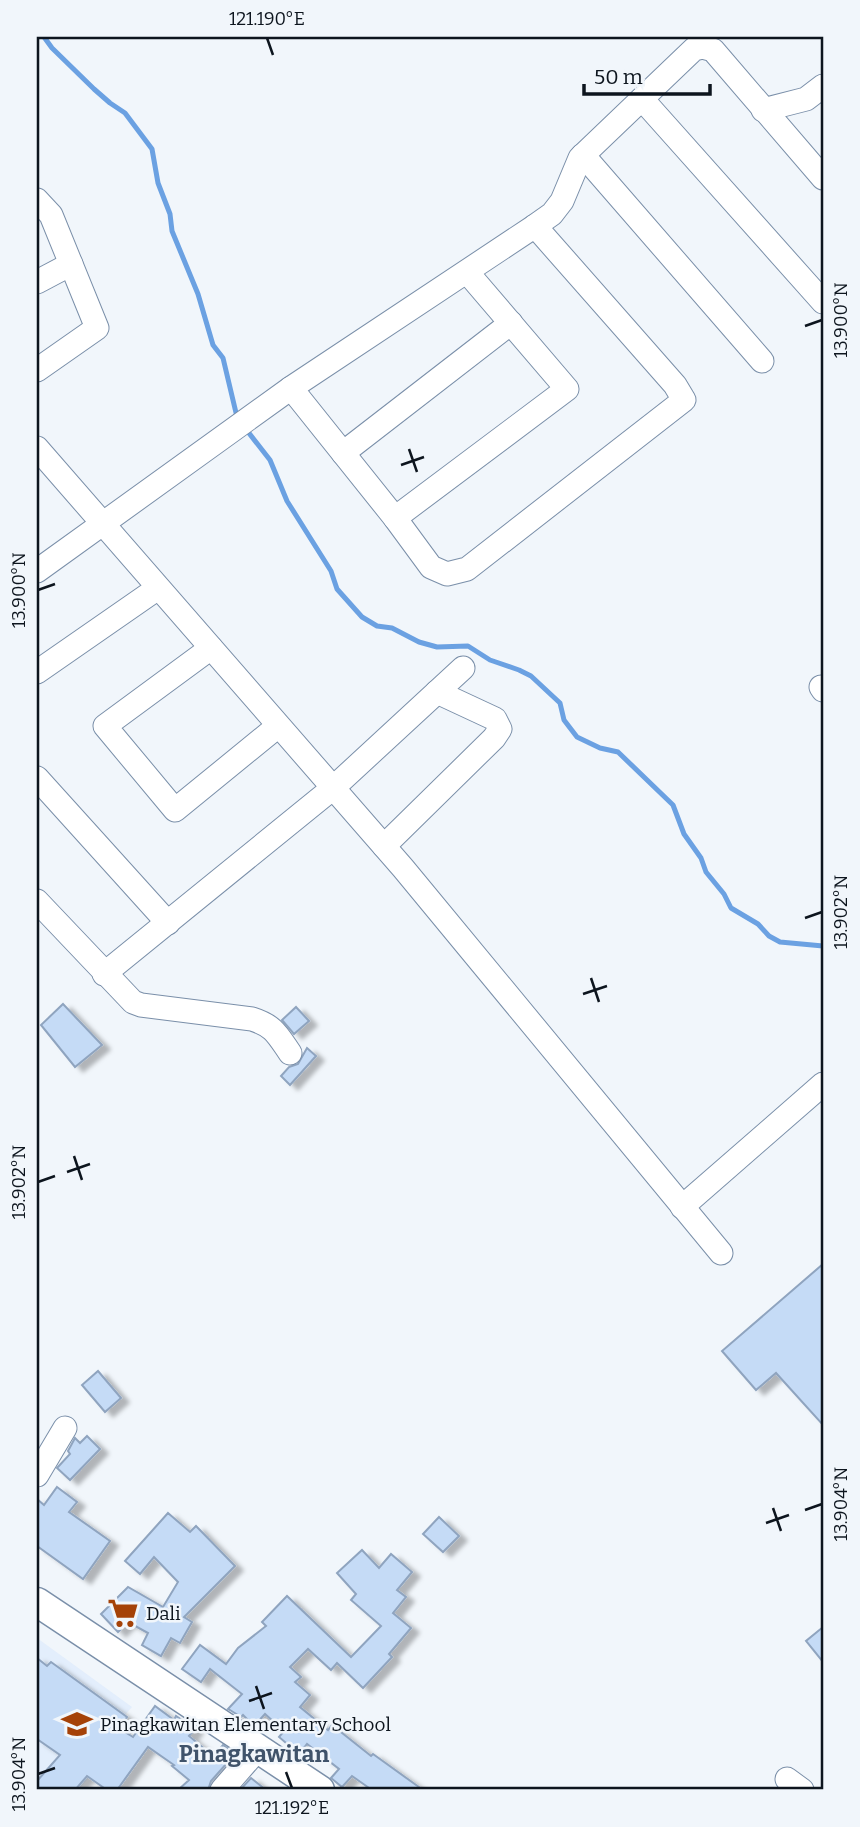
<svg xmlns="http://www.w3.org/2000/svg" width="860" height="1827" viewBox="0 0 860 1827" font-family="Bitter,serif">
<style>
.built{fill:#e3eefc}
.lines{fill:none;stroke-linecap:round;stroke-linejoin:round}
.stream{stroke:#6ba1e2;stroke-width:5}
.building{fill:#c5dbf6;stroke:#8fa4bf;stroke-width:2;filter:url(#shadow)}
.minor-casing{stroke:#7a8fa9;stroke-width:25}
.major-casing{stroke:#7a8fa9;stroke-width:31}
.minor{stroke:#fff;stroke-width:23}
.major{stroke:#fff;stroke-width:28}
.ticks{fill:none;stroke:#0d151e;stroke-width:2.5}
.labels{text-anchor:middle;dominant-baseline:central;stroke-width:5;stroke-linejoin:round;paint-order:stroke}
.poi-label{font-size:19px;fill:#0d151e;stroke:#f1f6fb;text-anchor:start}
.quarter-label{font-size:23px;font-weight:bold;fill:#40536a;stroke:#f1f6fb}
.neatline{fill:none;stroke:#0d151e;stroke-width:2.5}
.ticks-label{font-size:18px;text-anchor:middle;fill:#0d151e}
</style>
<defs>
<filter id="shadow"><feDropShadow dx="8" dy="4.5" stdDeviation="2" flood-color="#0004"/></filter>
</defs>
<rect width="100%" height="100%" fill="#f1f6fb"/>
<!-- built -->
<polygon class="built" points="37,1638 132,1707 103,1740 114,1750 78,1790 37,1790"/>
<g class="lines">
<!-- stream -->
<g class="stream">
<polyline points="44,37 52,48 94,89 110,103 125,113 152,149 158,183 170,214 172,231 198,294 213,345 223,358 237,417"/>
<polyline points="245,428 270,460 287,501 331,571 337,589 362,617 377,626 392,628 419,642 437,647 468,646 490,660 519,670 531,676 560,703 564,720 577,737 600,748 618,752 673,805 684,834 701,858 706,872 724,894 731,908 758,924 769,936 780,942 823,946"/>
</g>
</g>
<!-- building -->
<g class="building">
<polygon points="63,1004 102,1045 75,1067 41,1025"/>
<polygon points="296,1007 309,1021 294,1034 282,1020"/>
<polygon points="307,1048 316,1056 290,1085 281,1076 289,1067 298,1064"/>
<polygon points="823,1264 823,1425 776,1373 756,1390 722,1351"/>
<polygon points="98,1371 121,1398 105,1412 82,1385"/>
<polygon points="87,1436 100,1449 70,1480 57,1468 70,1454 68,1451 75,1438 80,1443"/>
<polygon points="57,1487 77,1502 69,1512 110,1541 83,1579 37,1546 37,1499 44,1505"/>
<polygon points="168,1513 190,1532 196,1526 235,1566 184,1617 192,1622 180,1643 171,1638 161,1656 142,1645 148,1633 128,1622 118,1632 101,1614 128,1587 163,1607 178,1582 154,1557 140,1574 125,1561"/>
<polygon points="439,1517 459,1536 443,1552 423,1534"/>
<polygon points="362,1550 379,1568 391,1554 412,1572 397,1590 406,1597 393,1613 411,1628 389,1654 392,1657 363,1688 337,1663 331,1670 308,1649 290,1667 301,1677 295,1682 310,1695 300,1707 328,1730 332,1725 371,1756 373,1754 423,1790 372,1790 352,1776 342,1787 331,1778 339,1769 307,1744 299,1754 279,1737 284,1731 265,1714 254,1726 243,1715 241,1717 230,1710 228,1709 242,1694 210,1669 201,1682 182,1669 200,1645 226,1664 238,1648 266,1626 262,1622 287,1596 351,1657 381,1626 351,1600 356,1594 337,1573"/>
<polygon points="823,1627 823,1662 806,1641"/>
<polygon points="37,1658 47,1666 51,1662 127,1717 120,1729 133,1737 155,1706 174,1720 176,1716 195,1729 189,1736 213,1756 223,1745 235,1754 211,1781 208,1790 178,1790 189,1780 172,1766 174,1765 148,1747 117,1790 107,1790 87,1776 75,1790 37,1790 37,1781 60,1755 37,1739"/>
<polygon points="251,1778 266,1790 240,1790"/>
</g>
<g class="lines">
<!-- minor casing -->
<g class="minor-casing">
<g id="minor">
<polyline points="642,99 823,302"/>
<polyline points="763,110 806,99 823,86"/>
<polyline points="583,155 762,361"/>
<polyline points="37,200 51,215 97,328 37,370"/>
<polyline points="37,282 71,264"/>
<polyline points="291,388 395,518 431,567 447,574 467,569 684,400 675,385 535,226 552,214 562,201 580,158 694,49 702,47 713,50 823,178"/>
<polyline points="37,448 403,868 721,1253"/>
<polyline points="343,453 511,323"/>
<polyline points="395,518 567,389 467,272"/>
<polyline points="37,571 291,388 535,226"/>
<polyline points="211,648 105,726 175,810 278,726"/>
<polyline points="37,672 158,588"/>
<polyline points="821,687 823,690"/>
<polyline points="37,778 168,923"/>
<polyline points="384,846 494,738 500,729 495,719 437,692"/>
<path d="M37,901L133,1002L141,1005L252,1019C274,1026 277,1034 290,1053"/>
<polyline points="104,974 333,788 463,668"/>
<polyline points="682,1207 823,1084"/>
<polyline points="37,1475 65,1428"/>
<polyline points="787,1779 802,1790"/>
<polyline points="222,1790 257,1750"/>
</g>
</g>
<!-- major casing -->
<g class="major-casing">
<polyline id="major" points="37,1602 320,1790"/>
</g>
<!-- minor -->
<use href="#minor" class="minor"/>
<!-- major -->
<use href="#major" class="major"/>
</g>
<!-- ticks -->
<path class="ticks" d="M267,38L273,55M805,326L822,320M409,449L417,472M401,465L424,457M38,590L55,584M805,918L822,912M591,978L599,1002M583,994L607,986M74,1156L82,1180M67,1172L90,1164M38,1182L55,1176M773,1508L781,1531M805,1510L822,1504M766,1523L789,1515M256,1686L264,1709M249,1701L272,1693M286,1772L292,1788M38,1774L55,1768"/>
<!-- icons -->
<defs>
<g id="supermarket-bare" transform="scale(2.415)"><path d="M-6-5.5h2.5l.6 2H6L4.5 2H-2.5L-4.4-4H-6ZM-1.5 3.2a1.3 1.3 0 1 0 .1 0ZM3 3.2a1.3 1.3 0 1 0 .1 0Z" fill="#a54208" stroke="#f1f6fb" stroke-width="2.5" paint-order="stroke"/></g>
<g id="school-bare" transform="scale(2.415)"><path d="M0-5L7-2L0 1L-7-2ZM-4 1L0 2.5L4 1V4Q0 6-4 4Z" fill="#a54208" stroke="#f1f6fb" stroke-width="2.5" paint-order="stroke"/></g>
</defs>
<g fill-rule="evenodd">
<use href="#supermarket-bare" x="123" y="1613"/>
<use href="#school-bare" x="77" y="1724"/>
</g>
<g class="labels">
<!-- poi labels -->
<g class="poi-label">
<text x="146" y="1613">Dali</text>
<text x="100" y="1724">Pinagkawitan Elementary School</text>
</g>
<!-- quarter labels -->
<g class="quarter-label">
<text x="254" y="1754">Pinagkawitan</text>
</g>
</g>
<!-- border -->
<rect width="860" height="1827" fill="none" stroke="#f1f6fb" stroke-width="77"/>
<!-- scale -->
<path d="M584 84v10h126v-10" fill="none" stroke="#0d151e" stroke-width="3.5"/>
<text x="594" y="84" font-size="21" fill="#0d151e" stroke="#f1f6fb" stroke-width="5" paint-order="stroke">50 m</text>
<rect x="38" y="38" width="784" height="1750" class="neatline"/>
<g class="ticks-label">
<text x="267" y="25">121.190°E</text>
<text transform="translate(841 320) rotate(-90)" y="6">13.900°N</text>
<text transform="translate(19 590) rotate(-90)" y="6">13.900°N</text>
<text transform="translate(841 912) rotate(-90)" y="6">13.902°N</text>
<text transform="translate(19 1182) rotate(-90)" y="6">13.902°N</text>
<text transform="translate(841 1504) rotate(-90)" y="6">13.904°N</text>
<text transform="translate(19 1774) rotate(-90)" y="6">13.904°N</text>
<text x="292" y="1814">121.192°E</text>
</g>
</svg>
